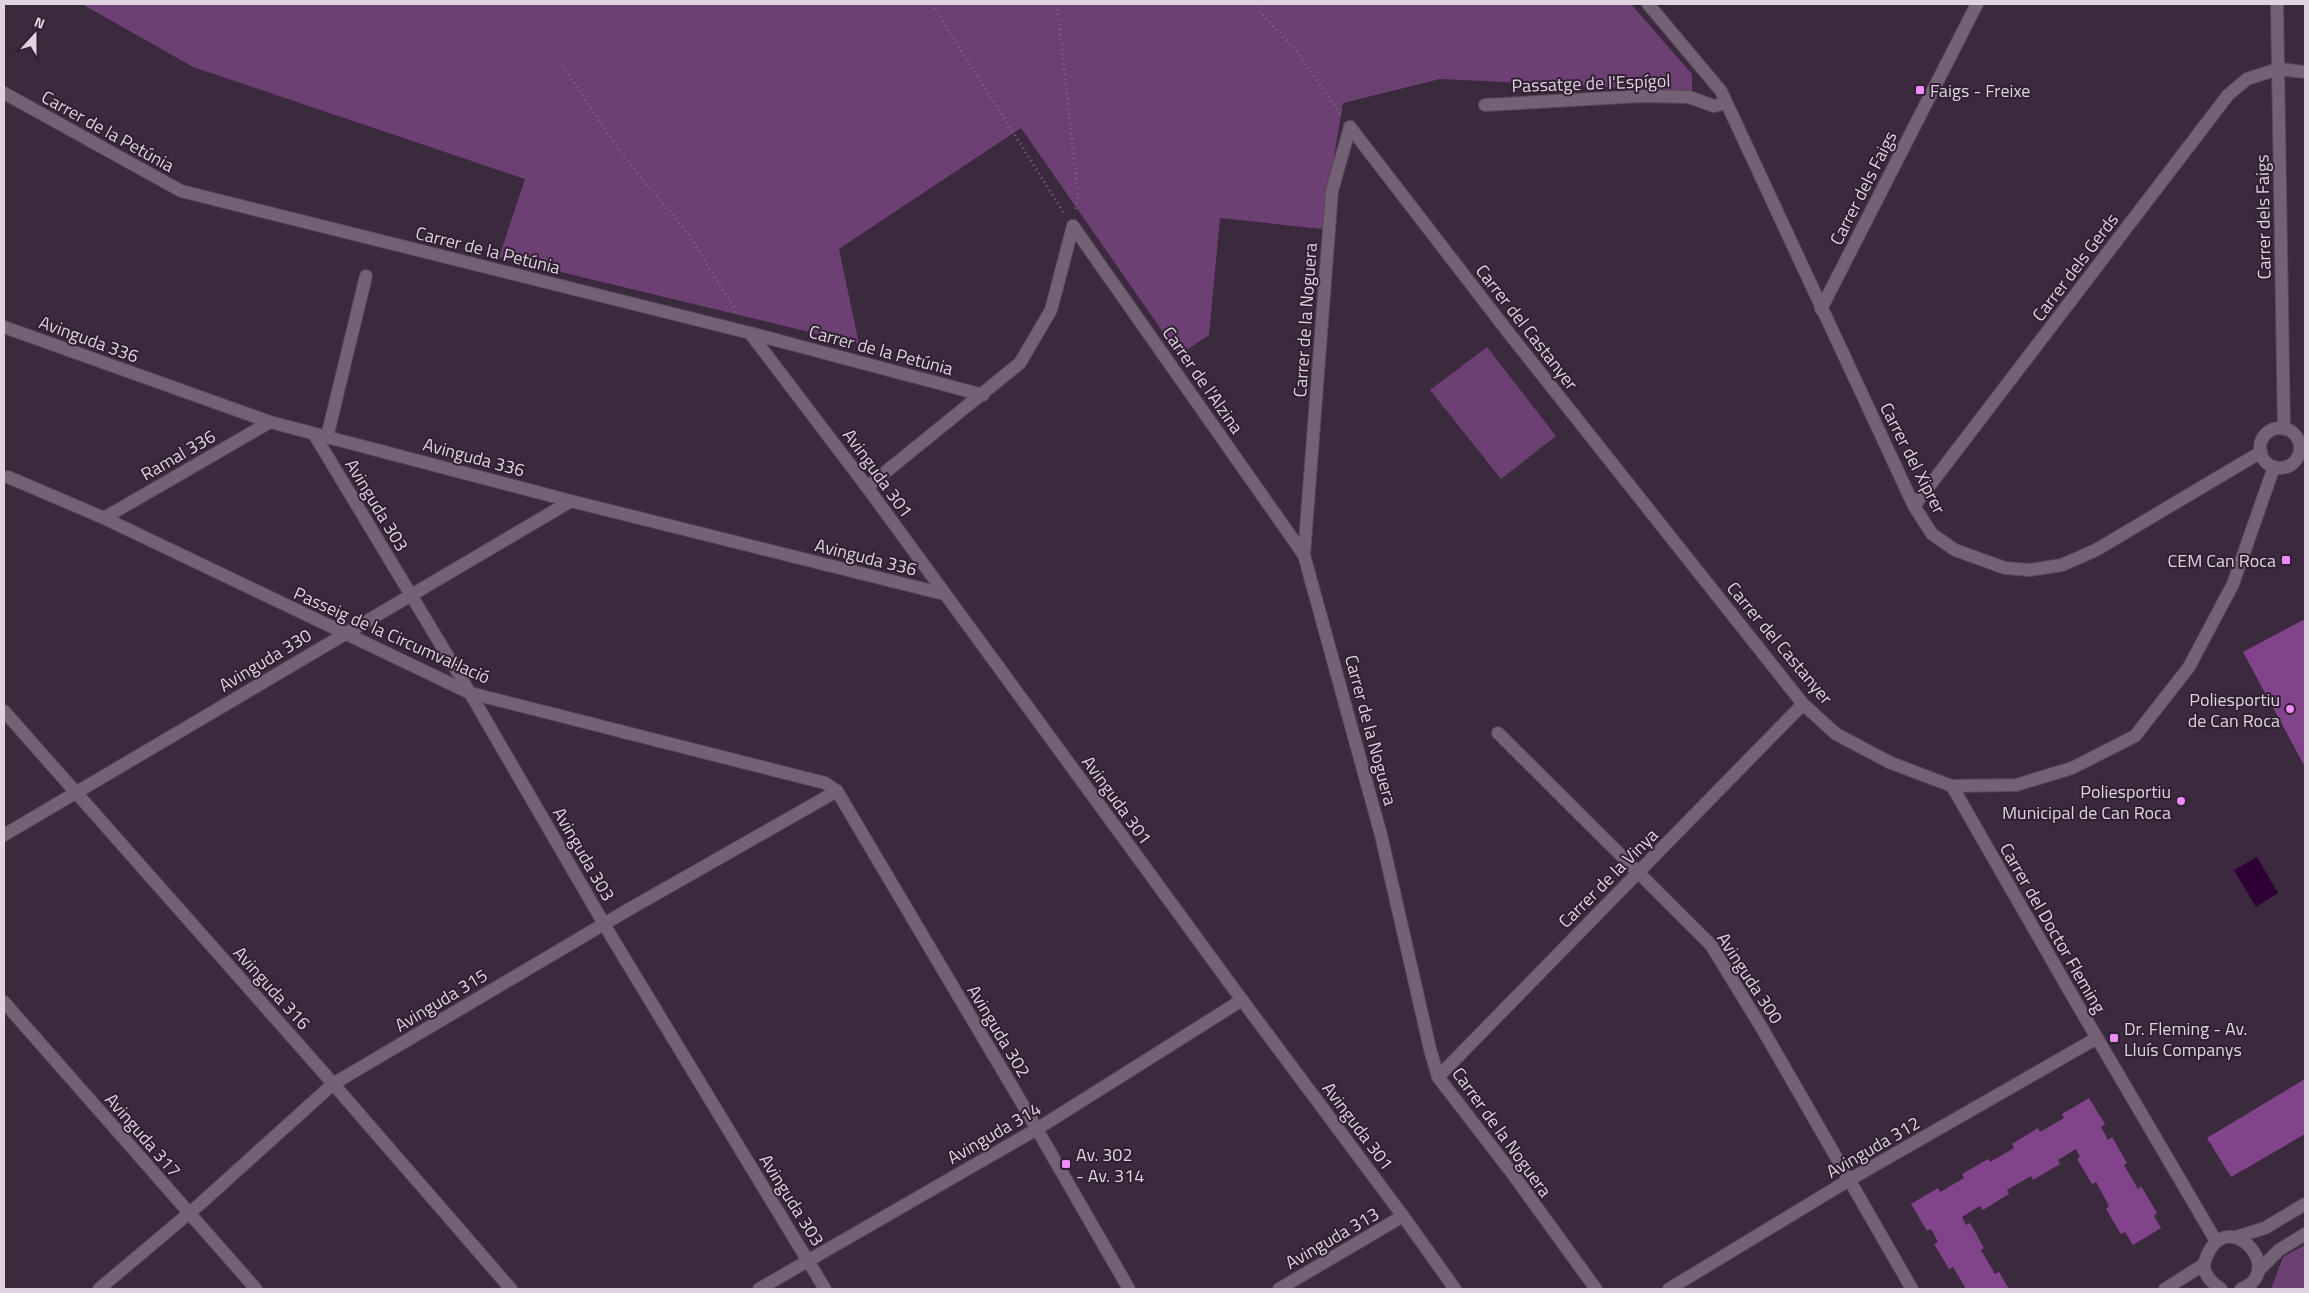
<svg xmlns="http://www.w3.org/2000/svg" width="2309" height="1293" viewBox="0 0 2309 1293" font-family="'Titillium Web',sans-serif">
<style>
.green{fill:#6c4072}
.water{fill:#2e0035}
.building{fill:#814389}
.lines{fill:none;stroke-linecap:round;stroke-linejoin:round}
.minor-casing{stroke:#574858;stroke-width:14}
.path{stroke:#796a7a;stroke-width:3;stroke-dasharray:1 4;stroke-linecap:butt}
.minor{stroke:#746176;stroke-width:12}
.poi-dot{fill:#ed8cfa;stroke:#312033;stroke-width:2}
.labels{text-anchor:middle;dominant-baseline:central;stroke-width:4;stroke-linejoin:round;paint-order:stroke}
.street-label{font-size:18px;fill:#ded3df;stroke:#312033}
.poi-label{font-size:18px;fill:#ded3df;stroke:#312033;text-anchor:start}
</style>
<rect width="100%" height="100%" fill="#3b2a3d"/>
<!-- green -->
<g class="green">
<polygon points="82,4 1631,4 1692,74 1692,91 1440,79 1343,103 1322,229 1220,218 1209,335 1179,355 1021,128 839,249 859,344 499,257 525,179 193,67"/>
<polygon points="1487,347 1556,436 1501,479 1430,390"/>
<polygon points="2305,1245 2305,1289 2271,1289 2283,1257"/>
</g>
<!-- water -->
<polygon class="water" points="2257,857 2278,893 2256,907 2234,870"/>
<!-- building -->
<g class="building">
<polygon points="2305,619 2305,767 2243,652"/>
<polygon points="2305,1079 2305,1134 2231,1177 2207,1138"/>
<polygon points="2089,1098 2105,1124 2101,1127 2108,1140 2112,1137 2127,1163 2124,1165 2138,1189 2141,1186 2157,1213 2154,1216 2161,1228 2133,1245 2125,1232 2121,1234 2106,1209 2109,1206 2096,1182 2092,1184 2077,1159 2080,1157 2076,1149 2058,1160 2060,1164 2033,1180 2031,1176 2007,1190 2009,1194 1983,1210 1980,1206 1962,1217 1966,1225 1970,1223 1984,1248 1981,1250 1995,1274 1999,1272 2009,1289 1966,1289 1953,1267 1949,1269 1934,1244 1938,1242 1931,1229 1927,1231 1911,1204 1938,1188 1940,1192 1964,1178 1962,1174 1988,1159 1990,1162 2014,1148 2012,1144 2038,1128 2040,1132 2064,1118 2062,1114"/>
</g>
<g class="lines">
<!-- minor casing -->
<g class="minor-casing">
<g id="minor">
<polyline points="1648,4 1721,91 1914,506 1932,534 1955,550 2005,568 2030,570 2062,565 2096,550 2261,452"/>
<polyline points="2277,4 2284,429"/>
<polyline points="4,93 181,191 750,333 983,395"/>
<polyline points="1485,105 1642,96 1689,97 1714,106 1726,103"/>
<polyline points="1350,127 1508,332 1803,704 1836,734 1891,763 1952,786 2016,785 2072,768 2135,736 2189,667 2233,584 2274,467"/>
<polyline points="1350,127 1332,191 1304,555 1381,835 1430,1049 1438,1077 1512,1173 1596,1289"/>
<polyline points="1073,226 1304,555"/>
<polyline points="1821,309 1977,4"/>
<polyline points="4,327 270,422 571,501 944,594"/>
<polyline points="750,333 867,487 1242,1000 1403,1216 1455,1289"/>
<circle cx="2280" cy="448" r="20"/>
<polyline points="314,434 470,693 614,941 825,1289"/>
<polyline points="327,437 366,276"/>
<polyline points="8,477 104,518 470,693 825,783 837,791 1023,1105 1129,1289"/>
<polyline points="867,487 1020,363 1051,310 1073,226"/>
<polyline points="1914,506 2228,95 2247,79 2278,69 2305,72"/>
<polyline points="104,518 270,422"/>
<polyline points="4,711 322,1071 511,1289"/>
<polyline points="1498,733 1711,945 1763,1030 1912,1289"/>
<polyline points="1952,786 2073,997 2216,1241"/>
<polyline points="4,835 571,501"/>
<polyline points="4,1002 256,1289"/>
<polyline points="1438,1077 1803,704"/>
<polyline points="2236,1237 2265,1228 2305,1204"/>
<polyline points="2258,1271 2279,1250 2305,1234"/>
<polyline points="99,1289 200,1204 333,1084 626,911 837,791"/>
<polyline points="759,1289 1037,1129 1242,1000"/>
<polyline points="1279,1289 1403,1216"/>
<polyline points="1669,1289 1849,1180 2097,1038"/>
<polyline points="2165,1289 2203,1265"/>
<path d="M2221,1289C2212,1283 2201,1274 2205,1261C2225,1200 2289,1271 2241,1289"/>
</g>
</g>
<!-- path -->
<g class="path">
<polyline points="932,4 1064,213"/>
<polyline points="1057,4 1078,194 1075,212"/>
<polyline points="1252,4 1297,51 1342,116"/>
<polyline points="563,66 621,153 689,235 738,314"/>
</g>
<!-- minor -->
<use href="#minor" class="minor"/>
</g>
<!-- markers -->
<g class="poi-dot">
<rect x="1915" y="85" width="10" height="10" rx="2.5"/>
<rect x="2281" y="555" width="10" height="10" rx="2.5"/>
<circle cx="2290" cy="709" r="5"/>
<circle cx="2181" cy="801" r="5"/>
<rect x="2109" y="1033" width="10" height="10" rx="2.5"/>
<rect x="1061" y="1159" width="10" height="10" rx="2.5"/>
</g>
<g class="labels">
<!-- street labels -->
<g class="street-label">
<text transform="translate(1591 83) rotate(-2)">Passatge de l'Espígol</text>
<text transform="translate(108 131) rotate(29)">Carrer de la Petúnia</text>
<text transform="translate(1863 188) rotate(-63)">Carrer dels Faigs</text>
<text transform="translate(2263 217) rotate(-91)">Carrer dels Faigs</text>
<text transform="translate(488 250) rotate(14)">Carrer de la Petúnia</text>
<text transform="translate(2075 267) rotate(-53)">Carrer dels Gerds</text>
<text transform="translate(1305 320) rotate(-86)">Carrer de la Noguera</text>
<text transform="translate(1527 327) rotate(52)">Carrer del Castanyer</text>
<text transform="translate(89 339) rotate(20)">Avinguda 336</text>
<text transform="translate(881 350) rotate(15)">Carrer de la Petúnia</text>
<text transform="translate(1203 380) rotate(55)">Carrer de l'Alzina</text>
<text transform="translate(178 455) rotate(-30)">Ramal 336</text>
<text transform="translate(474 457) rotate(15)">Avinguda 336</text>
<text transform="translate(1913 458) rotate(63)">Carrer del Xiprer</text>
<text transform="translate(878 473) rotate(54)">Avinguda 301</text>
<text transform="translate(377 505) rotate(59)">Avinguda 303</text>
<text transform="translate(866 557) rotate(14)">Avinguda 336</text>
<text transform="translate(392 635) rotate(24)">Passeig de la Circumval·lació</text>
<text transform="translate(1780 643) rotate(50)">Carrer del Castanyer</text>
<text transform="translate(265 660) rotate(-31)">Avinguda 330</text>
<text transform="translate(1371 730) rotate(75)">Carrer de la Noguera</text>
<text transform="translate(1117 800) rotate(54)">Avinguda 301</text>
<text transform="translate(584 854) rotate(60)">Avinguda 303</text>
<text transform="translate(1608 878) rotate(-45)">Carrer de la Vinya</text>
<text transform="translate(2053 928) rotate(60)">Carrer del Doctor Fleming</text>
<text transform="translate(1750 978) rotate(57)">Avinguda 300</text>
<text transform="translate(272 988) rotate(48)">Avinguda 316</text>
<text transform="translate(441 1000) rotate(-31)">Avinguda 315</text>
<text transform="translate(999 1031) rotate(59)">Avinguda 302</text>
<text transform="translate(1358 1126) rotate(53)">Avinguda 301</text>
<text transform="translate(1502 1132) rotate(54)">Carrer de la Noguera</text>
<text transform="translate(994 1133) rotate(-30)">Avinguda 314</text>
<text transform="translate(143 1135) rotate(49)">Avinguda 317</text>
<text transform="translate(1873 1147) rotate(-30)">Avinguda 312</text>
<text transform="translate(792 1200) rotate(58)">Avinguda 303</text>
<text transform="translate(1332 1238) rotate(-30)">Avinguda 313</text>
</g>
<!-- poi labels -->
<g class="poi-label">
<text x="1930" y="90">Faigs - Freixe</text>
<text x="2276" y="560" text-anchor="end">CEM Can Roca</text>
<text x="2280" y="699" text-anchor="end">Poliesportiu<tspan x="2280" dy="21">de Can Roca</tspan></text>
<text x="2171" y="791" text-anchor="end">Poliesportiu<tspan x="2171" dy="21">Municipal de Can Roca</tspan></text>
<text x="2124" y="1028">Dr. Fleming - Av.<tspan x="2124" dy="21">Lluís Companys</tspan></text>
<text x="1076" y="1154">Av. 302<tspan x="1076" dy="21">- Av. 314</tspan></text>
</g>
</g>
<!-- border -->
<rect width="2309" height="1293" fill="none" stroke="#ded3df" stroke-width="10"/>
<!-- north arrow -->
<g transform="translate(35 35) rotate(21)" stroke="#312033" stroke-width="4" paint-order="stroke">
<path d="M0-4L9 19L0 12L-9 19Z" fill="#ded3df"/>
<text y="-8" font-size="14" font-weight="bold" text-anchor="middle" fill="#ded3df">N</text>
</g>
</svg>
